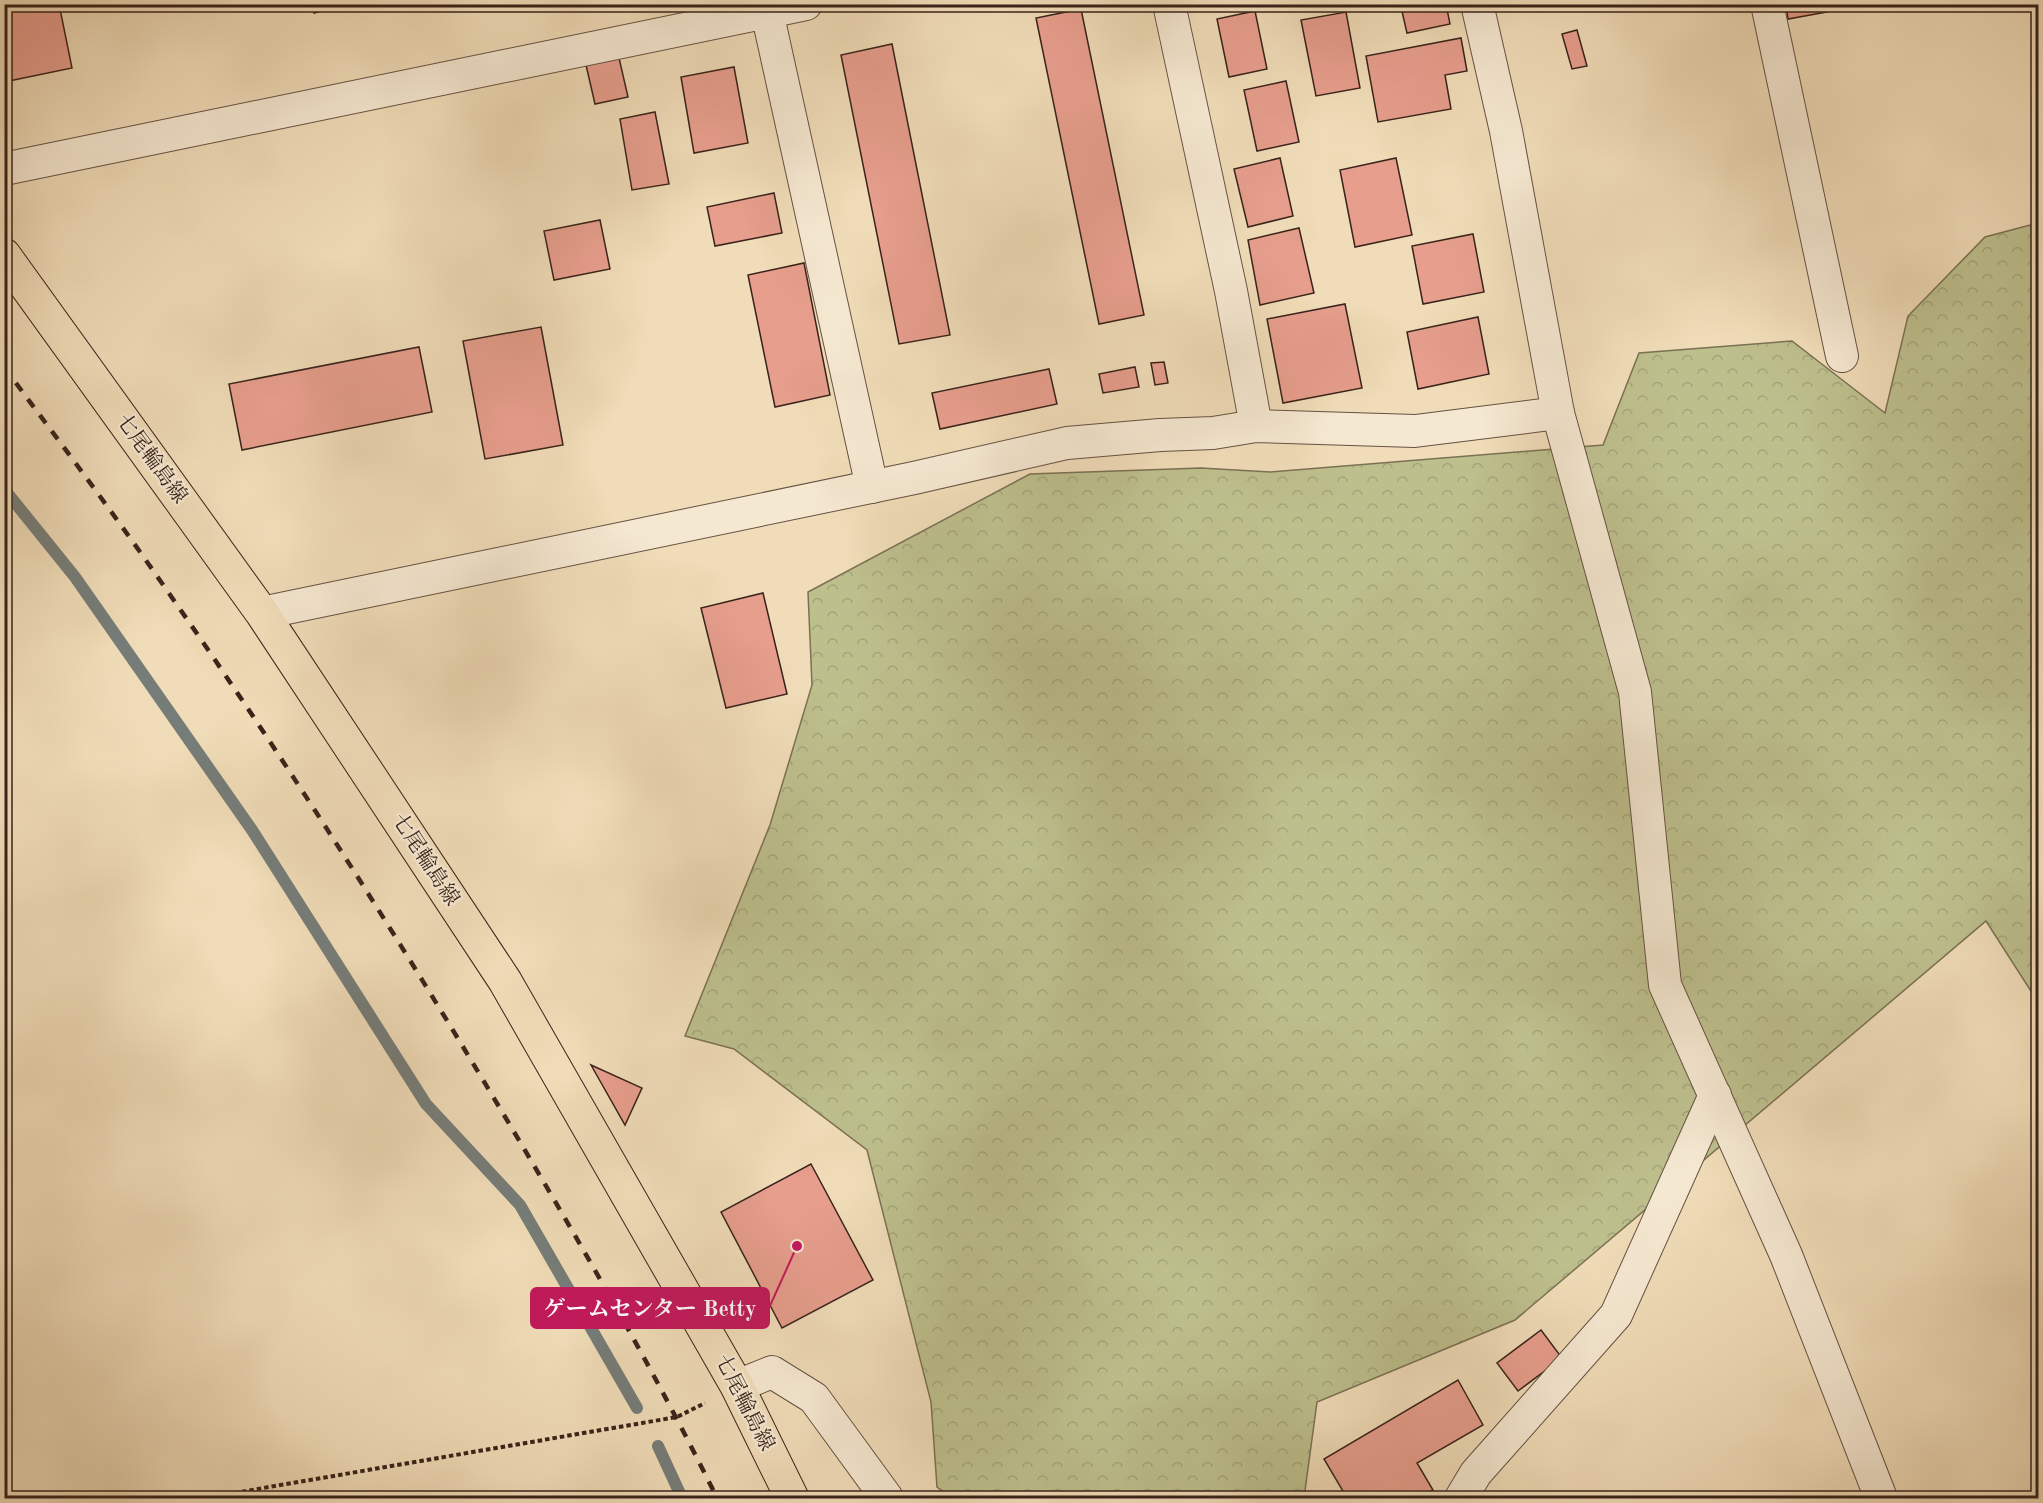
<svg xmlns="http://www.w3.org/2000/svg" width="2043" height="1503" viewBox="0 0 2043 1503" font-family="'Old Standard TT','Noto Serif JP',serif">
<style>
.forest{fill:url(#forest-crowns);stroke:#7b7154;stroke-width:1.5}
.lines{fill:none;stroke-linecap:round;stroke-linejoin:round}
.stream{stroke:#767d79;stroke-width:12}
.building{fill:#e79e8d;stroke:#39231a;stroke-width:1.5}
.street-casing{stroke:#675142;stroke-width:34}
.primary-casing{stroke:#39231a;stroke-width:35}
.path{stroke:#39231a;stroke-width:4;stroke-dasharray:4.5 3;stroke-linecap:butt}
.street{stroke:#f5e8d1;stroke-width:32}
.primary{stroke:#f0dcb8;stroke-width:33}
.rail{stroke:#39231a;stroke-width:4.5;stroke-dasharray:10 10;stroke-linecap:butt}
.labels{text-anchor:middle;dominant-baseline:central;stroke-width:4.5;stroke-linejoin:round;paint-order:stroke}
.street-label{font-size:21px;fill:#39231a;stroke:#f5e8d1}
.leader{fill:none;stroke:#c2185b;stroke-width:2}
.callout-dot{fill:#c2185b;stroke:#f5e8d1;stroke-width:2}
.callout{fill:#c2185b;stroke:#c2185b;stroke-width:2}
.callout-label{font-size:22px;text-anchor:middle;font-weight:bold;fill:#fff}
</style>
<defs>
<pattern id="forest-crowns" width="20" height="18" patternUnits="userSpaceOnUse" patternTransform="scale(1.5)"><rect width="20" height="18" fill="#bdbf8d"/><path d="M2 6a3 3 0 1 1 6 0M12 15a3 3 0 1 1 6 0" fill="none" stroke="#a3a479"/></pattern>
</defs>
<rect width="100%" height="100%" fill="#f0dcb8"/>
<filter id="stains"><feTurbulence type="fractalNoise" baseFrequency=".00333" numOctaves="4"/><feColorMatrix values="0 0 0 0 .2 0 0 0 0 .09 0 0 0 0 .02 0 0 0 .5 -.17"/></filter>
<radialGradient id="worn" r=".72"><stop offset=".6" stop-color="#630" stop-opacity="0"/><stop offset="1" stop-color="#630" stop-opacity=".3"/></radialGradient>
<!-- forest -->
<polygon class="forest" points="2038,223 2038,1002 1986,921 1515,1320 1317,1402 1304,1498 952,1498 937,1487 931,1402 867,1150 734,1049 685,1036 770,825 812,685 808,592 1030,474 1201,468 1270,472 1603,445 1639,353 1792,341 1885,413 1908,316 1985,237"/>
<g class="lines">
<!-- stream -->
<g class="stream">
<polyline points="4,489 75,577 252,830 426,1104 520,1205 637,1408"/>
<polyline points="658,1446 682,1498"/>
</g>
</g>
<!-- building -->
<g class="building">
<polygon points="4,4 59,4 72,68 4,82"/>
<polygon points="312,4 349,4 314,13"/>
<polygon points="1411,4 1446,4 1450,24 1407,33 1401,7"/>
<polygon points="1786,4 1848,4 1849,8 1788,19"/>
<polygon points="1081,9 1144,315 1099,324 1036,18"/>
<polygon points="1255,11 1267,69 1229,77 1217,19"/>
<polygon points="1346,12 1360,88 1316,96 1301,20"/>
<polygon points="1577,30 1587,66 1572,69 1562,34"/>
<polygon points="1461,38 1467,71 1445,75 1451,109 1378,122 1366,56"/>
<polygon points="892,44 950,335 899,344 841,55"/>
<polygon points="619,58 628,97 595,104 586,65"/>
<polygon points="734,67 748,143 694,153 681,77"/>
<polygon points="1286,81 1299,142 1257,151 1244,90"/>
<polygon points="655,112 669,184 632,190 620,119"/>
<polygon points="1280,158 1293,216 1248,227 1234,169"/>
<polygon points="1396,158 1412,235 1355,247 1340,170"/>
<polygon points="774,193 782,233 715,246 707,207"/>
<polygon points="600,220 610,269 554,280 544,231"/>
<polygon points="1299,228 1314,293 1260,305 1248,240"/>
<polygon points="1473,234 1484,292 1423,304 1412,246"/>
<polygon points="804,263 830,395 775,407 748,275"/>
<polygon points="1345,304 1362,388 1283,403 1267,319"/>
<polygon points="1478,317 1489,374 1418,389 1407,332"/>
<polygon points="541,327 563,445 485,459 463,341"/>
<polygon points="419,347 432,412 242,450 229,384"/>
<polygon points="1164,362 1168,383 1155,385 1151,363"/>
<polygon points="1135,367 1139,387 1103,393 1099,374"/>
<polygon points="1049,369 1057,404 940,429 932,393"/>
<polygon points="763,593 787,694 726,708 701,608"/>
<polygon points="591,1065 642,1088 625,1125"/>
<polygon points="811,1164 873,1280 782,1328 721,1212"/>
<polygon points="1541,1330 1562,1358 1518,1391 1497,1363"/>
<polygon points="1458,1380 1483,1425 1417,1463 1433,1490 1419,1498 1347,1498 1324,1459"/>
</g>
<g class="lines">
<!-- street casing -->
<g class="street-casing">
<g id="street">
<polyline points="1169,4 1231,291 1256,426"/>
<polyline points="1477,4 1506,131 1558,413 1635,692 1665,985 1786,1255 1881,1498"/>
<polyline points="1767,4 1842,356"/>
<polyline points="767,12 872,487"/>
<polyline points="4,169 806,4"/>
<polyline points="262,613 914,478 1067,443 1160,435 1213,433 1256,426 1415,431 1558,413"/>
<polyline points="737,1386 772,1372 814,1398 887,1498"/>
<polyline points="1461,1498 1476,1473 1616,1315 1715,1095"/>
</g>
</g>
<!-- primary casing -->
<g class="primary-casing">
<polyline id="primary" points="4,255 262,613 505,981 737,1386 792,1498"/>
</g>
<!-- path -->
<polyline class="path" points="205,1498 677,1417 705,1403"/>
<!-- street -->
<use href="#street" class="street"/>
<!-- primary -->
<use href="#primary" class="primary"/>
<!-- rail -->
<path class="rail" d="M4,367C56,437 109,507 159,579C279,750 391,926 498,1105C575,1234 651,1364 717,1498"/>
</g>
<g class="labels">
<!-- street labels -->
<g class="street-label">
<text transform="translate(151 459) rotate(54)">七尾輪島線</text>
<text transform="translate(425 860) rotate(57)">七尾輪島線</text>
<text transform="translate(744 1403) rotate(63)">七尾輪島線</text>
</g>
</g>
<!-- callouts -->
<path class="leader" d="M797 1246L769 1308"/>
<circle class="callout-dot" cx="797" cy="1246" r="6"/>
<rect class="callout" x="531" y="1288" width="238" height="40" rx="6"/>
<g class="callout-label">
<text x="650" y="1316">ゲームセンター Betty</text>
</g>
<!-- margin -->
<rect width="2043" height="1503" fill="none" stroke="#f0dcb8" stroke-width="24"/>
<rect x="6" y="6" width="2031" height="1491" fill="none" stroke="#39231a" stroke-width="3"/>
<rect x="12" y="12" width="2019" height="1479" fill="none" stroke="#39231a" stroke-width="1.5"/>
<rect width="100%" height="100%" filter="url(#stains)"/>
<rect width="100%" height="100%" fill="url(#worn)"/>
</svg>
